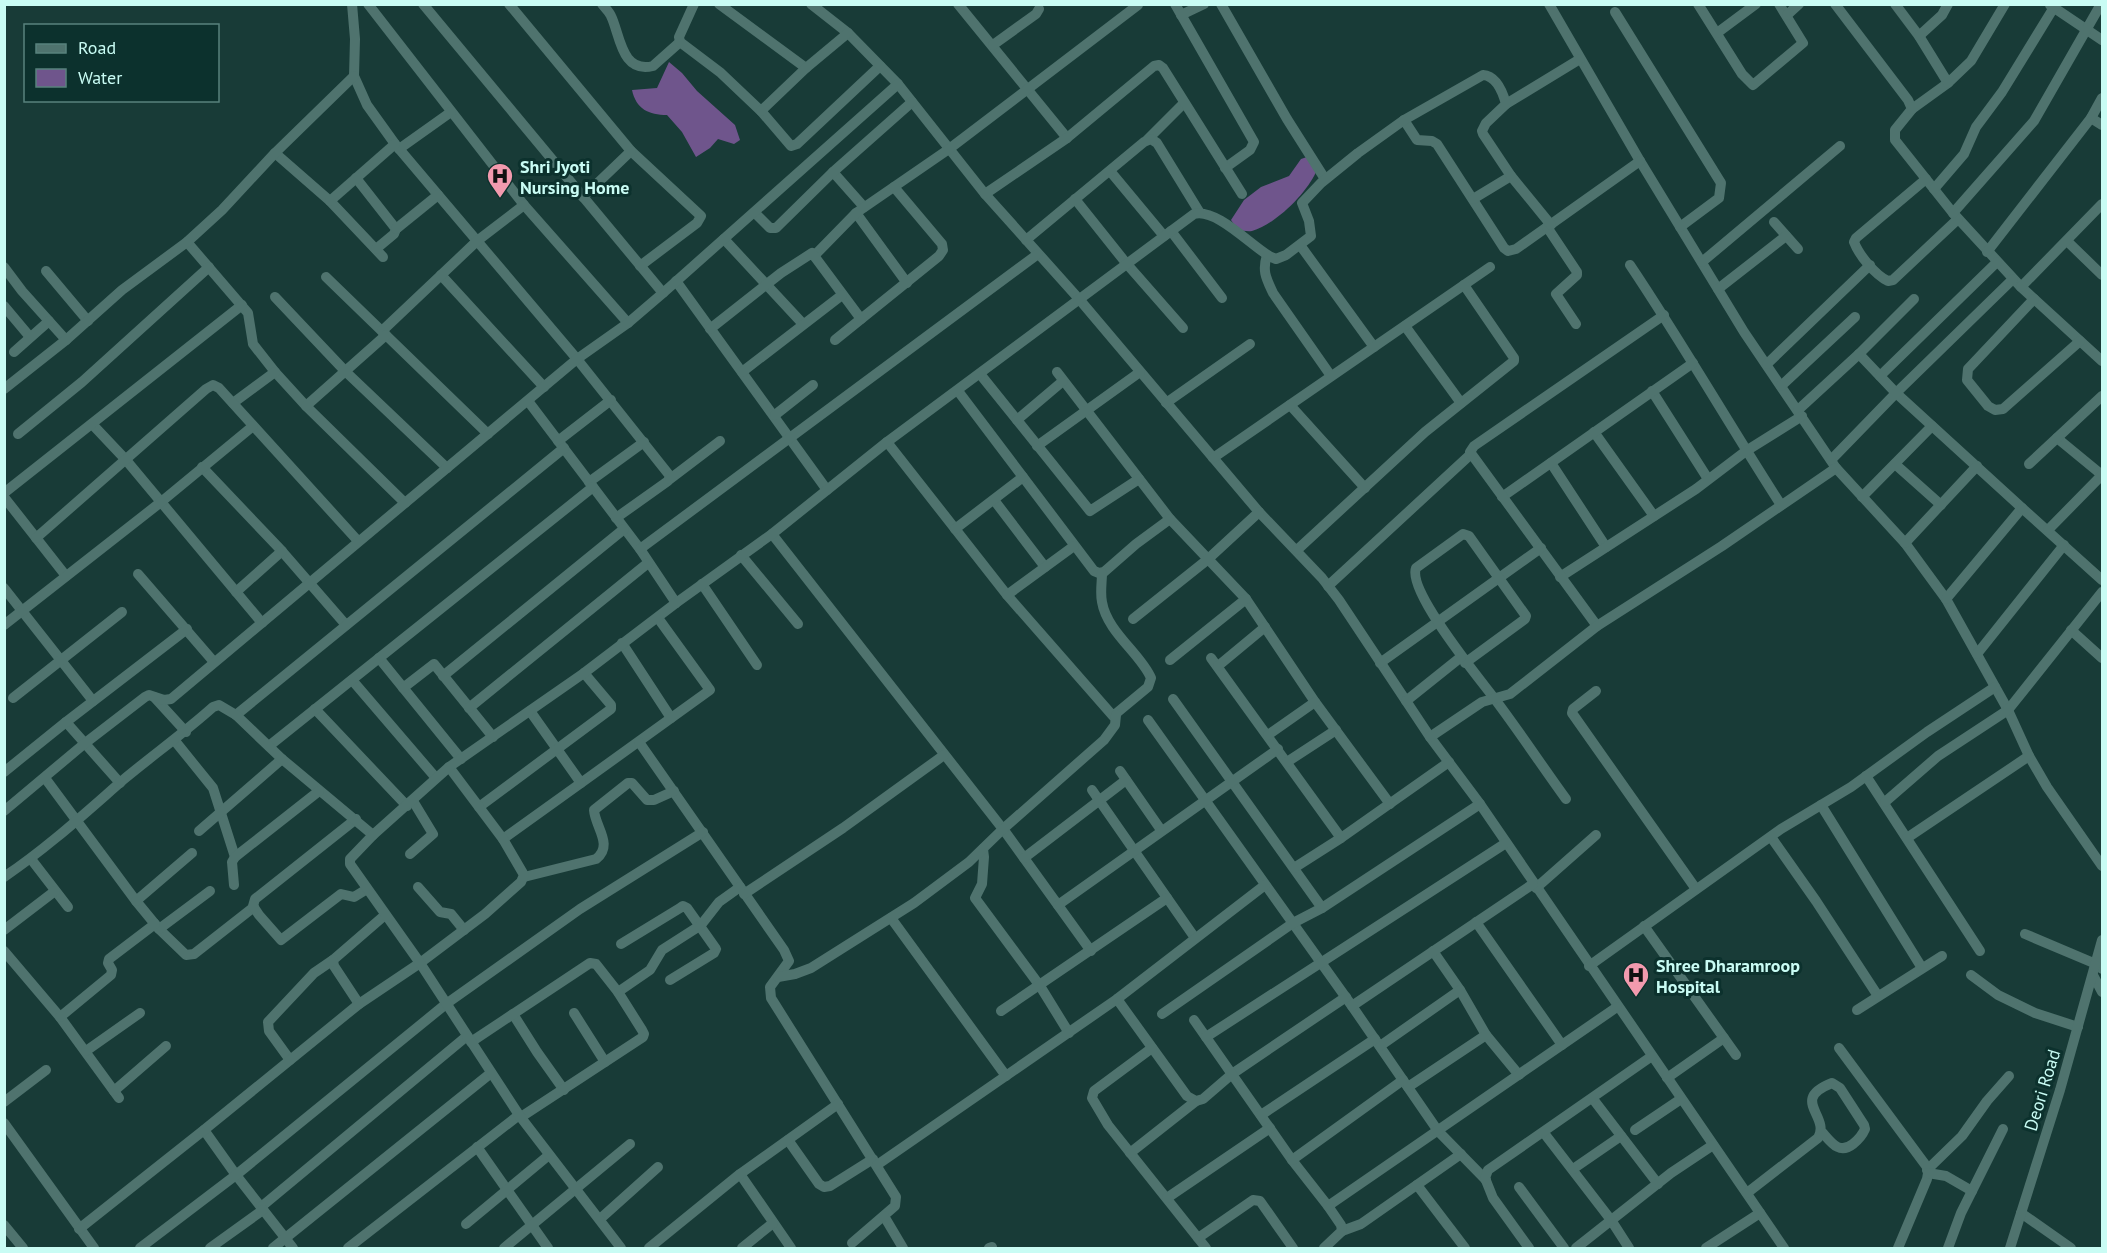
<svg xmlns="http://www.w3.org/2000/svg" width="2107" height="1253" viewBox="0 0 2107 1253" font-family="'PT Sans',sans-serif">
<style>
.water{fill:#6f558c}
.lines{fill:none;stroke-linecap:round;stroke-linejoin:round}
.minor{stroke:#4f736e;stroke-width:10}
.labels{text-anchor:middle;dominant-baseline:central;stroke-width:6;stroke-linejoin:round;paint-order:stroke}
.poi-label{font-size:18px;font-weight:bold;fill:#c9fcf4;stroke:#0c312d;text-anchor:start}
.street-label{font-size:18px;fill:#c9fcf4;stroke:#0c312d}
</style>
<rect width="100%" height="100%" fill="#183b37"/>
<!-- water -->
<g class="water">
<path d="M669,62L682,73L697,91L735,125L740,140L734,144L718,139L710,148L696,157L682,132L667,115C649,115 636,109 632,90L657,88Z"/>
<path d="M1307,157L1316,172C1306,194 1276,224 1252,231C1247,232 1242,230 1238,230L1231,220L1244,200L1261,187L1289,176L1301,159Z"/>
</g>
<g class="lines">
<!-- minor -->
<g class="minor">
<polyline points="352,4 355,39 354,76 367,105 395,144 577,359 670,476 668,481 616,518"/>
<polyline points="368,4 524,205 628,323"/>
<polyline points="423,4 663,293"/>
<polyline points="509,4 631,151 701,216 697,223 640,266"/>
<path d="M602,4C605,8 609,11 611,16C620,34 621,74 653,66L680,42"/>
<polyline points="694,4 679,37 680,42 721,73 761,111 791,146 797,144 880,66"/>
<polyline points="719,4 806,68"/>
<polyline points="811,4 848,33 898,84 985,194 1079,299 1259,512 1322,578 1339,600 1430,737 1480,804 1784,1248"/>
<polyline points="958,4 1067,138"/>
<polyline points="1175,4 1254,142 1250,150 1225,168"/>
<polyline points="1221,4 1287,119 1325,179"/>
<polyline points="1549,4 1640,161 1744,332 1836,468 1905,543 1946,599 2008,710 2029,756 2047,787 2102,866"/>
<polyline points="1698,4 1742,74 1753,85 1803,43 1779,4"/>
<polyline points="1835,4 1908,100 1912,109 1895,130 1895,140 1953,213 2021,287 2102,361"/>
<polyline points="1895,4 1919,36 1948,83 1912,109"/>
<polyline points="2050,5 2102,40"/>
<polyline points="1615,12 1721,183 1719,198 1680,227"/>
<polyline points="1181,15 1204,4"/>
<polyline points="1787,15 1799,4"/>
<polyline points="1717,33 1756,4"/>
<polyline points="1919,36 1942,15 1948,4"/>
<polyline points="993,45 1036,14 1039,9"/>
<polyline points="1948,83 1971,61 2005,4"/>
<polyline points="1506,104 1580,59"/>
<polyline points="761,111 806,68 848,33"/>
<polyline points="2091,118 2102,125"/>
<polyline points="1404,120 1417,140 1432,141 1437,144 1504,248 1508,251 1516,249 1640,161"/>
<polyline points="1147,140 1184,103"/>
<polyline points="399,149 451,112"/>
<polyline points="275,153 330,201 383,257"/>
<polyline points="1110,171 1164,236"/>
<polyline points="833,172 864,207"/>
<polyline points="356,178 396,229 394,234 376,249"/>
<path d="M1926,179L1856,238L1854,242C1859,255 1875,275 1888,281L1893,280L1958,219"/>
<polyline points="1934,189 1964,154 1976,127 2002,92 2056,4"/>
<polyline points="985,194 1067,138 1154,66 1159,65 1163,68 1242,194"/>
<polyline points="583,197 631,151"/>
<polyline points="1075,199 1126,263 1183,328"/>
<polyline points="1473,199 1511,176"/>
<polyline points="330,201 395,144"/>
<polyline points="755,213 770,228 776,228 833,172 912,102"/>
<polyline points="856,213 907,283"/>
<polyline points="1953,213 2034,121 2101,4"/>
<polyline points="1774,222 1798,249"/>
<polyline points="1547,227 1577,272 1577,275 1556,294 1576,324"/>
<polyline points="396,229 438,195"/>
<polyline points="1171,231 1222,298"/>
<polyline points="724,239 803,324"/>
<polyline points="1026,240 1144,142 1151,139 1157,143 1200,213"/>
<polyline points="2067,241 2102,275"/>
<polyline points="187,242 248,313 253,344 275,372 306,406 405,503"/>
<polyline points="1300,245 1374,347"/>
<polyline points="1987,252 2091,118 2102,98"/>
<path d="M1267,255C1262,271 1266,278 1273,293L1331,376"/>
<polyline points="814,256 856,213 949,149 1138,5"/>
<polyline points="1702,262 1840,146"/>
<path d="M1630,265C1683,344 1730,426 1781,505"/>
<polyline points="4,267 22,291 66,340"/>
<polyline points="46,271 88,321"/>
<polyline points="441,275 544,387"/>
<polyline points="326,277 488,434"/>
<polyline points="676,281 827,490"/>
<polyline points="2021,287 2102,204"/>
<polyline points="1718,289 1786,236"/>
<polyline points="275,297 345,371 447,468"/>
<polyline points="2034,299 1968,369 1967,380 1988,406 1995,410 2003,409 2080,341"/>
<polyline points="4,306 30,337"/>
<polyline points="1405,326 1461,403"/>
<polyline points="710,329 781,273 812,253 861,319"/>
<polyline points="382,331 477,241 524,205"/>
<polyline points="835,340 939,256 943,250 942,244 894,187"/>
<polyline points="14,352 49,321"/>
<polyline points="1859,354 1896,393 2022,508 1946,599"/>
<polyline points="1767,364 1870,265"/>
<polyline points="742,372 842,295"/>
<polyline points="1057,372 1170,519 1246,599 1315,702 1390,804"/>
<polyline points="980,374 1090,511 1139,479"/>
<polyline points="1880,376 1997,262"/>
<polyline points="1781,386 1855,317"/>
<polyline points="4,389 66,340 122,290 187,242 222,210 275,153 354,76"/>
<polyline points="958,391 1094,571 1099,573 1104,572 1136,544 1170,519"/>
<polyline points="1652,391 1708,479"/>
<polyline points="528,401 640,549 676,603"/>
<polyline points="233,403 275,372"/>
<polyline points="1166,403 1250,344"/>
<polyline points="1290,405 1365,488"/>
<polyline points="306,406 386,335"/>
<polyline points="1798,410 1859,354 1914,299"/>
<polyline points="775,415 813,385"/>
<polyline points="1017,420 1063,381"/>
<polyline points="92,424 126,460 262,623"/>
<polyline points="1594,432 1654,516"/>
<polyline points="18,434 82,382 209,267"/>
<polyline points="2057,438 2102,475"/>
<polyline points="558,441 611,400"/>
<path d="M887,442L1007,595L1113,716L1148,687L1151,678C1141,654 1107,632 1102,602C1100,593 1102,582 1102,573"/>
<polyline points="1037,446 1140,372"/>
<polyline points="1213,458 1490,267"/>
<polyline points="1831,460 1896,393 2013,279"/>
<polyline points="1551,463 1606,547"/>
<polyline points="1895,464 1941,505"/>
<polyline points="2029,464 2102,396"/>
<polyline points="202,467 280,549 346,625"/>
<polyline points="670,479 720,441"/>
<polyline points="589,482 644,442"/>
<polyline points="4,493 242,305"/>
<polyline points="4,497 66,576"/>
<polyline points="1502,497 1693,363"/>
<polyline points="1862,497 1932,426"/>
<polyline points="994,500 1045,567"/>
<polyline points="2022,508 2102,580"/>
<polyline points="955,529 1023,477"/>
<polyline points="2048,530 2102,475"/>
<polyline points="772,534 1006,833 1091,951"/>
<polyline points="36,538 206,389 213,385 219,388 358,541"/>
<polyline points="1905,543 1977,466"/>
<polyline points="640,549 1038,254"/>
<polyline points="1297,550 1425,432 1514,361 1514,358 1464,285"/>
<polyline points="741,555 798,624"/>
<polyline points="138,574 214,662"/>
<polyline points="1560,577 1696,489 1746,451 1802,416"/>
<polyline points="702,584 757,665"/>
<polyline points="1328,586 1471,454"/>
<polyline points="4,588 93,701"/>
<polyline points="236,592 282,551"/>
<polyline points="1007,595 1074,546"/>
<polyline points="1133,619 1207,560 1259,512"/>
<polyline points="4,625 161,502 253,426"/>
<polyline points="1597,626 1470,452 1474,446 1664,315"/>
<polyline points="2071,630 2102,658"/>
<polyline points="622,643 671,718"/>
<polyline points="1977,654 2064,545"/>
<polyline points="379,658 461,759"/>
<polyline points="1211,658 1341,838"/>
<polyline points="1170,660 1246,599"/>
<polyline points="1380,663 1541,548"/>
<path d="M1465,663L1525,619L1526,616L1469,536L1463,534L1416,568C1407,591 1479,678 1494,698C1519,731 1542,766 1566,799"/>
<polyline points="1218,666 1265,627"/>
<polyline points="443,676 624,529"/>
<polyline points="352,680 436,778"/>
<polyline points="403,688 434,664 493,737"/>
<polyline points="1596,691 1573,709 1572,713 1696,889"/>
<polyline points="154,697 186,732"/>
<polyline points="13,698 122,612"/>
<polyline points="1173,699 1322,908"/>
<polyline points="1406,701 1461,657"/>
<polyline points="469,708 648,563"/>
<polyline points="315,709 407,806"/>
<polyline points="530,711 581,783 710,690 658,618"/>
<polyline points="236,715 564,448"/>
<polyline points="1148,720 1352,1006 1438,1131 1486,1180"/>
<polyline points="66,722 120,783"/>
<polyline points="1268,735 1315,702"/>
<polyline points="1430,737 1482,702 1510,694 1597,626 1722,546 1836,468"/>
<polyline points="175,741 213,788 235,857"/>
<polyline points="639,742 784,950 789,961 770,987 771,998 896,1197 895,1206 852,1243"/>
<polyline points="269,746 593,487"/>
<polyline points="1287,762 1336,730"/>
<polyline points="1120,771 1161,830"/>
<polyline points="4,772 66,722 187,629"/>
<polyline points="1866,776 1980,951"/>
<polyline points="45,778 136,901 159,929 186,955 194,954 254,907"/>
<polyline points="1092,790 1195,938"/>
<polyline points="1885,802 1938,756 2008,710 2102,592"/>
<polyline points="1821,805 1922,968"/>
<polyline points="479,807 611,709 611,705 584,673"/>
<polyline points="4,811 84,744 145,697 149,695 164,700 171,699 577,359 628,323 663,293 898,84"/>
<polyline points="356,819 255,899 253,906 259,915 281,940 341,894 354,897 367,889"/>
<polyline points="199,831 282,759"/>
<polyline points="1771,837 1816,901 1878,996"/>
<polyline points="1907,838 2029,756"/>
<polyline points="503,839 581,783"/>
<polyline points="983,849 984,857 982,884 975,898 1040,986 1069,1033"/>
<polyline points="410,854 433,834 413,801"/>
<polyline points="1024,858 1126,780"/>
<polyline points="31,859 68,907"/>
<polyline points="1294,868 1341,838 1449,762"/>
<path d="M4,877C47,848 84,814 123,780C153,755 184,733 213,707L219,705L236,715L282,759L373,835"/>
<path d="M524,877L596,859C614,845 595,827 594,810L628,783H632L647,800H654L674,791"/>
<polyline points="234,885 232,862 235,857 319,791"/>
<polyline points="418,887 440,912 451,914 464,930"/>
<polyline points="1536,888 1596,835"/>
<polyline points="744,894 843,828 944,755"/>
<polyline points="136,901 192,853"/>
<polyline points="1058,905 1278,749"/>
<polyline points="891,918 1006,1076"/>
<polyline points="1476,922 1562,1045"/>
<polyline points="1644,926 1736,1055"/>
<polyline points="159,929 210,891"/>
<polyline points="4,930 55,891"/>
<polyline points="2025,934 2096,964 2102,969"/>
<polyline points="621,944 680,908 683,906 687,908 716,949 714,953 670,980"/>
<polyline points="4,951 60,1017 119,1098"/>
<polyline points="1433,951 1460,990 1486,1035 1519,1075"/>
<polyline points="1589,966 1781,829 1851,787 1927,732 1995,687"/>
<polyline points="1971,975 1998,995 2035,1013 2078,1027"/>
<polyline points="2093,975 2102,992"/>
<polyline points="778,977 795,974 811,968 914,903 969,862 1003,829 1104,740 1115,725 1116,715"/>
<polyline points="618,992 650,970 662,950 701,925 719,902 740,887"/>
<polyline points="1117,999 1187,1096 1196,1101 1203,1099 1232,1074 1346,997"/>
<polyline points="359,1004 334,966 333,960 385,915"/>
<polyline points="1352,1006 1533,884"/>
<polyline points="1857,1010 1942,956"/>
<polyline points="1001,1011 1167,898"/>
<polyline points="574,1013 605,1062"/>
<polyline points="513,1014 537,1052 564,1090"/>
<polyline points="1162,1014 1293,923 1322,908 1480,804"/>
<polyline points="60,1017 111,975 112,970 108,963 109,959 155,924"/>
<polyline points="1194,1020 1292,1160 1328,1206"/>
<polyline points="1206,1037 1506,843"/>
<polyline points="471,1042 590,963 596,964 618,992 642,1030 644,1034 643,1037 521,1117"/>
<polyline points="1380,1046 1460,990"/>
<polyline points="1152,1048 1094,1091 1092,1098 1108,1125 1206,1248"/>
<polyline points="1839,1048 1927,1167 1928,1173 1927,1179 1898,1248"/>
<polyline points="86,1051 140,1013"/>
<polyline points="290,1060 269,1031 268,1022 314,973 333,960"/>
<polyline points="1667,1078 1724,1038"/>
<polyline points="1408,1087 1486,1035"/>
<polyline points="114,1091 166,1046"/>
<polyline points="1593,1099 1658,1184"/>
<polyline points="4,1102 46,1070"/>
<polyline points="1261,1115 1375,1039"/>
<polyline points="4,1123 94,1248"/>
<polyline points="204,1130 236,1175 293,1248"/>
<polyline points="1635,1130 1681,1099"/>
<polyline points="1544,1133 1611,1220 1629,1248"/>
<polyline points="788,1140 819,1184 824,1187 830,1186 873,1159"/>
<polyline points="477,1147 548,1248"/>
<polyline points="1130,1153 1196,1101"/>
<polyline points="1292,1160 1403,1080"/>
<polyline points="877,1165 1117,999 1265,885"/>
<polyline points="1573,1169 1621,1136"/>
<polyline points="1927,1170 1962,1136 1987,1101 2009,1076"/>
<polyline points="1928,1173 1946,1176 1972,1191"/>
<polyline points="740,1174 791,1248"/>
<polyline points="1417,1185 1465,1248"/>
<polyline points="1519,1187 1564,1248"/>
<path d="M1747,1193L1818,1138C1831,1116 1789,1100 1832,1083L1840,1088L1864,1125L1865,1129C1862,1136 1858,1140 1853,1144C1839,1155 1831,1142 1822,1132"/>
<polyline points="1167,1198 1270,1128"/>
<polyline points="261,1207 467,1036"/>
<polyline points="2021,1213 2071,1248"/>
<polyline points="884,1216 903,1248"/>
<polyline points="600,1219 658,1167"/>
<polyline points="466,1224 549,1155"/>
<polyline points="4,1225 23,1248"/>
<polyline points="79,1229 204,1130 359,1004 420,963 485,914 521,882 524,875 503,839 449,767"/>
<polyline points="1342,1231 1361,1224 1461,1154"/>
<polyline points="1198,1238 1253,1200 1260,1201 1293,1248"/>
<polyline points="140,1248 236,1175 446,1004 580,909 703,832"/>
<polyline points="210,1248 263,1210"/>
<polyline points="273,1248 491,1073"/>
<polyline points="348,1248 519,1115"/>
<polyline points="504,1248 630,1144"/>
<path d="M621,1248L519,1115L420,963L350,864V859L373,835L449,767L584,673L676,603L772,534L887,442L1194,214C1217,208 1251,246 1271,257L1276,259L1286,255L1311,236L1309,221L1302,203L1321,183L1358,153L1404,120L1483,75C1497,76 1503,93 1506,104L1486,123L1482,131L1483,134L1511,176L1551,225"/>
<polyline points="649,1248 740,1174 838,1104"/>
<polyline points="742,1248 773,1223"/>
<polyline points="989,1248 992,1247"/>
<polyline points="1324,1248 1342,1231 1341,1225 1328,1206 1617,1007"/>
<polyline points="1529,1248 1493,1198 1485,1178 1488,1170 1652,1056"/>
<polyline points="1576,1248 1671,1173 1713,1145"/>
<polyline points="1706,1248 1760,1213"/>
<polyline points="1948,1248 1961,1213 2003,1129"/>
<polyline points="2010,1248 2060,1090 2102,940"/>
</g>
</g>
<!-- icons -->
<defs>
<g id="hospital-pin" transform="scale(1.35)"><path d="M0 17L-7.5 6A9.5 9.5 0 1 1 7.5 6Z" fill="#f29aae" stroke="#0c312d"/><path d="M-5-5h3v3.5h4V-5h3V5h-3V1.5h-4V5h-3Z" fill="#111"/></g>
</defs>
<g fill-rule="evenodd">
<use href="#hospital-pin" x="500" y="176"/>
<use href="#hospital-pin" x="1636" y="975"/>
</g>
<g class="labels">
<!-- poi labels -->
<g class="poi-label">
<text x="520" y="166">Shri Jyoti<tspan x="520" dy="21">Nursing Home</tspan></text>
<text x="1656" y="965">Shree Dharamroop<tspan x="1656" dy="21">Hospital</tspan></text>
</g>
<!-- street labels -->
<g class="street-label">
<text transform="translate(2042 1090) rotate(-73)">Deori Road</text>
</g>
</g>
<!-- border -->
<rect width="2107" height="1253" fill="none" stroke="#c9fcf4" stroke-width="12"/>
<!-- legend -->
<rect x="24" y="24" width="195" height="78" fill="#0c312d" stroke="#58827d" stroke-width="1.5"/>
<rect x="36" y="44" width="30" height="9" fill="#4f736e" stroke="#58827d" stroke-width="1.5"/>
<text x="78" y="54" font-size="18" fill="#c9fcf4">Road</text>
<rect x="36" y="69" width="30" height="18" fill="#6f558c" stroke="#58827d" stroke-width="1.5"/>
<text x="78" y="84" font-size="18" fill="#c9fcf4">Water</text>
</svg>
